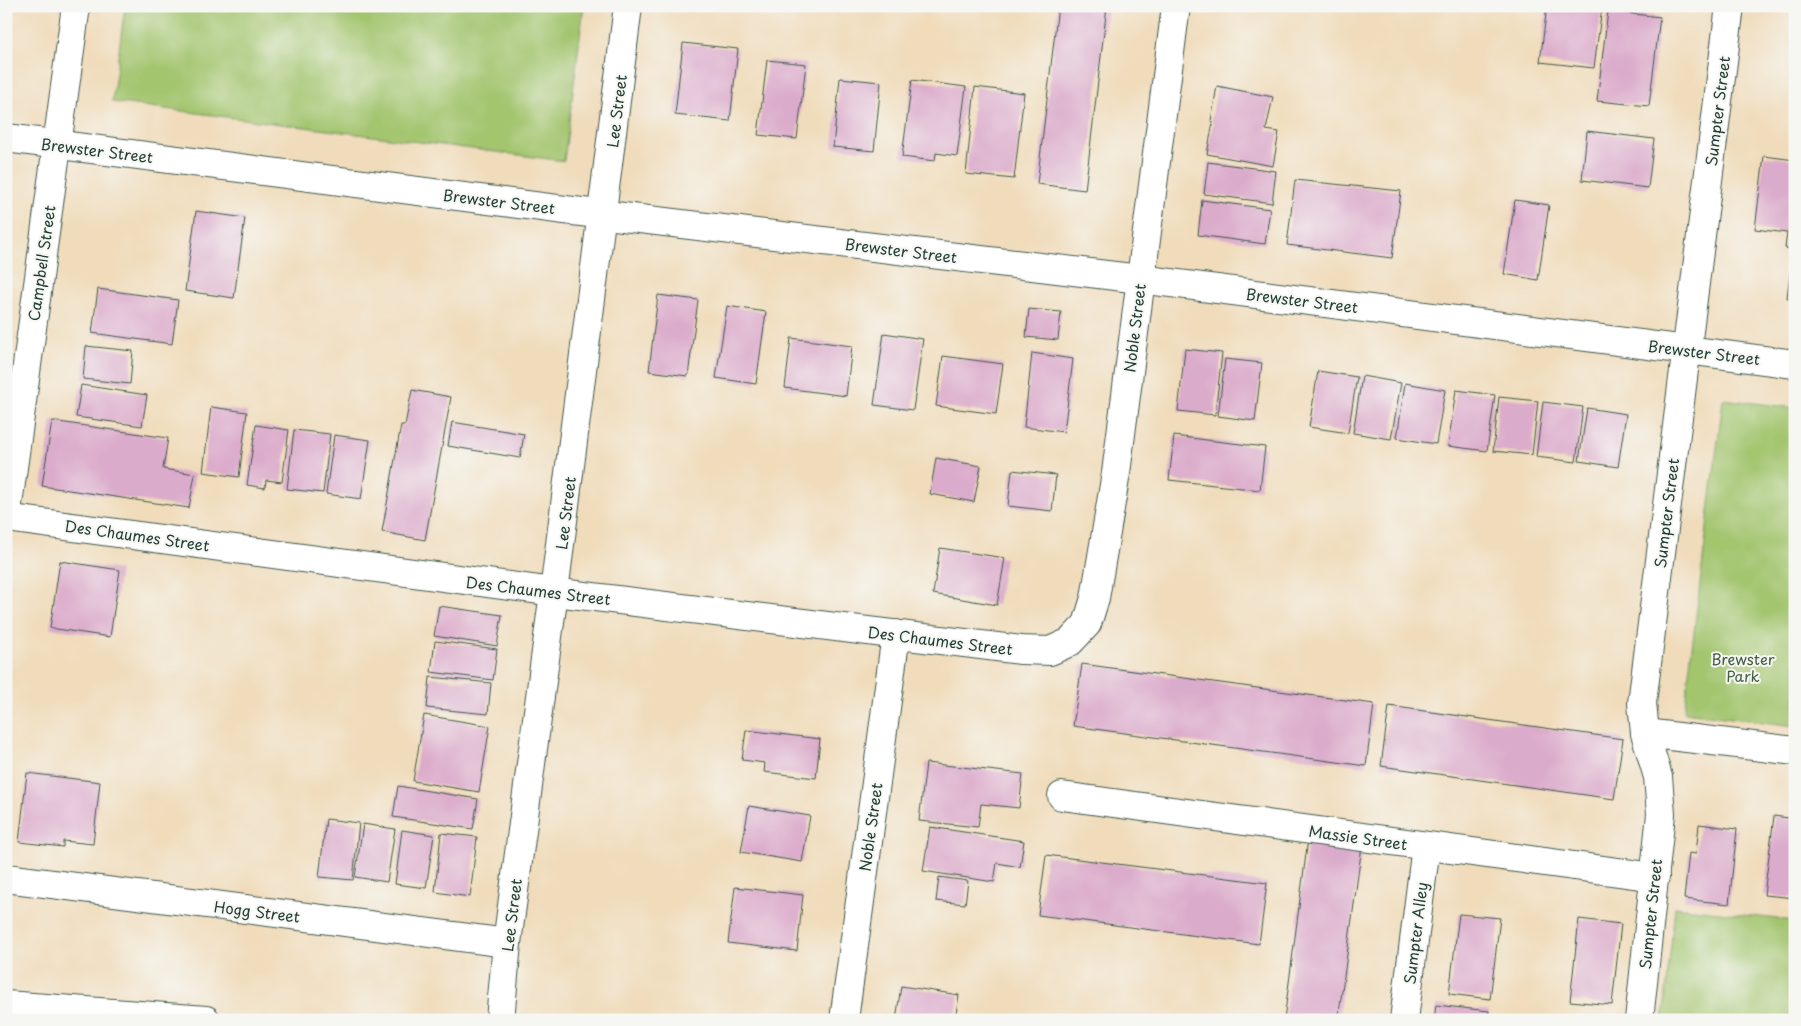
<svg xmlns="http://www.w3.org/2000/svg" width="1801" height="1026" viewBox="0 0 1801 1026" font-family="'Playpen Sans',sans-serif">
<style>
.green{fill:#a3c56e;stroke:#618151}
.building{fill:#dbabcb}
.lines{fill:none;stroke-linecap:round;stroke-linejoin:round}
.minor-casing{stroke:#3e5548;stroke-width:30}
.major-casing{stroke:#3e5548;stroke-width:30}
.minor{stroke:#fff;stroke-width:28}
.major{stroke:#fff;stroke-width:28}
.labels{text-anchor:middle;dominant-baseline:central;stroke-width:4;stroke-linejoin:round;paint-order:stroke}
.street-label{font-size:15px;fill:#1f3d34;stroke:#f6f6f2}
.park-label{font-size:15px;fill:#405f42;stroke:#f6f6f2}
</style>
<rect width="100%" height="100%" fill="#f6f6f2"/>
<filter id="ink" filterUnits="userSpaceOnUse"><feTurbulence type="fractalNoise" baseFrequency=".02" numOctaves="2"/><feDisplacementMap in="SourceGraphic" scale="10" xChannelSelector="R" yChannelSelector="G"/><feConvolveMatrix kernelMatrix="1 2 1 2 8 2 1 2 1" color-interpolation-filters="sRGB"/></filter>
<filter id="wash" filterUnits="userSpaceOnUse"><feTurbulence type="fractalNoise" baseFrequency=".0096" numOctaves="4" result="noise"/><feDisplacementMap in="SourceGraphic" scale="20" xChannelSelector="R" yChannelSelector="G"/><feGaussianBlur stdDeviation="1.12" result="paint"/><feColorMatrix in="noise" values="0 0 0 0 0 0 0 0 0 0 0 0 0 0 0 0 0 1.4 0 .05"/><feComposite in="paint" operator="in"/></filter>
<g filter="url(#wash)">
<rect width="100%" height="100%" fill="#f0dcbb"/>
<!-- green -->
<g class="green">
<polygon points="125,6 584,6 564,161 112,102"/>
<polygon points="1723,399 1795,408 1795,726 1684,712"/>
<polygon points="1675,907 1795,921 1795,1020 1663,1020"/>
</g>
<g id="blocks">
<!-- building -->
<g class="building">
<polygon points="1058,6 1107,6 1085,190 1037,184"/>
<polygon points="1547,6 1602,7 1594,68 1540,62"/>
<polygon points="1608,11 1660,17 1649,106 1597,101"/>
<polygon points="683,43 738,49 730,121 675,115"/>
<polygon points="767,60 806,64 797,139 758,135"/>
<polygon points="840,78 881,82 874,151 833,147"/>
<polygon points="912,80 966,87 957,156 936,153 935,161 902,157"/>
<polygon points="1217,86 1273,97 1266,130 1279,132 1273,166 1207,154 1213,122 1211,121"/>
<polygon points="975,87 1024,93 1014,179 966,174"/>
<polygon points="1587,131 1654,139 1648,188 1582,180"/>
<polygon points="1764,156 1795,160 1795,250 1785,248 1787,233 1755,229"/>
<polygon points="1208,162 1276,171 1272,203 1204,194"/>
<polygon points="1295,180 1401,191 1392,258 1287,245"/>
<polygon points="1202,200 1270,209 1265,244 1198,235"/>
<polygon points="1515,200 1549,205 1538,280 1504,274"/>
<polygon points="196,211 245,218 234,298 185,291"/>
<polygon points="1791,265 1795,266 1795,299 1787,298"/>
<polygon points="98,289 178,300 172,344 92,333"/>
<polygon points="658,295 698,300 688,376 649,371"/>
<polygon points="727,306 766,312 756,384 716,378"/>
<polygon points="1029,309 1061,312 1058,340 1026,337"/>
<polygon points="884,333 923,339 913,410 874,405"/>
<polygon points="791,338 852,346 846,396 785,388"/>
<polygon points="86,346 133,351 130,384 83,379"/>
<polygon points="1185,349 1222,353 1215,415 1178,411"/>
<polygon points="1032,353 1073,359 1064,432 1024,427"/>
<polygon points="943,356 1003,364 996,414 936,406"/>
<polygon points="1225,359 1262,363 1255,421 1218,416"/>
<polygon points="1318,371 1357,377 1348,433 1309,427"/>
<polygon points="1362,376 1401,383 1391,439 1353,433"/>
<polygon points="1405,383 1445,390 1436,444 1397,438"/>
<polygon points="81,385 147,395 142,426 76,417"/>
<polygon points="412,390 451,397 425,540 382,532 401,425 405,425"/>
<polygon points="1456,390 1495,395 1487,451 1448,446"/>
<polygon points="1499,397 1538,401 1532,455 1493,451"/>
<polygon points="1543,402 1583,407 1576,462 1536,457"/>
<polygon points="211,407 247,412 239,477 203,472"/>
<polygon points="1587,408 1626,414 1618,467 1579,461"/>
<polygon points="52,421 168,438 163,469 195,474 189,508 42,486"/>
<polygon points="452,422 524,434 520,458 448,446"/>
<polygon points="256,425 289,430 282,482 266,480 265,488 247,485"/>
<polygon points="294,430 330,434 323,493 287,489"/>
<polygon points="334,435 370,440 361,499 326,494"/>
<polygon points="1174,436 1265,447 1260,490 1169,480"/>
<polygon points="936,458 981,466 974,502 930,494"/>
<polygon points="1012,470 1056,475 1052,511 1008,506"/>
<polygon points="940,548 1005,558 997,605 933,594"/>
<polygon points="60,561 120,570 110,637 50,628"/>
<polygon points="439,606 502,615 497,646 434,636"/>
<polygon points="435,641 497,649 493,680 431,672"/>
<polygon points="1082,664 1374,704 1366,766 1073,726"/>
<polygon points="430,677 491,683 488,714 427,708"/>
<polygon points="1389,706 1623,739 1614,799 1381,766"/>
<polygon points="424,715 490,726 479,792 413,781"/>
<polygon points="746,730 820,739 816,778 764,772 765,763 742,760"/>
<polygon points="926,763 1023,774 1019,808 981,804 978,827 919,821"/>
<polygon points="27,773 100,782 93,844 63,841 63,847 19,842"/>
<polygon points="398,786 478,799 473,829 393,817"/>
<polygon points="749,806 810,816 802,862 741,852"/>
<polygon points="1774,816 1795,819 1795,898 1764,895"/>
<polygon points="326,819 359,823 353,880 319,877"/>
<polygon points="363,824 395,829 387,882 355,877"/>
<polygon points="1699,824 1737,829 1729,904 1684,899 1689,853 1696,854"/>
<polygon points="930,827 1024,841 1020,867 997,863 994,882 923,871"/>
<polygon points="402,830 434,835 426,888 395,884"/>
<polygon points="441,833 477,837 470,897 435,892"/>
<polygon points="1308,839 1362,846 1338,1020 1284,1020"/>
<polygon points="1046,855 1267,883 1259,944 1038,915"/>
<polygon points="939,877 968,881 965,904 936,901"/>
<polygon points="735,887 803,895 797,951 728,943"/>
<polygon points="1459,914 1500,918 1490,999 1449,994"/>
<polygon points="1579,919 1621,924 1612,1005 1570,1001"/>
<polygon points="901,986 959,995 955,1020 896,1020"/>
<polygon points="1436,1005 1489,1011 1488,1020 1434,1020"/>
</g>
</g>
</g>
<g filter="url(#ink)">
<use href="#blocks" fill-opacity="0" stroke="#3e5548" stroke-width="1"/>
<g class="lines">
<!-- minor casing -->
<g class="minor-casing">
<g id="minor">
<polyline points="6,138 565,210 1140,279 1795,364"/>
<polyline points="6,518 554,592 1021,650 1050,651 1070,642 1087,624 1095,598 1116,473 1176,6"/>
<polyline points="6,519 76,6"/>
<polyline points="1645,733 1795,751"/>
<polyline points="1062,796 1655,877"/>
<polyline points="6,878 507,943"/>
<polyline points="500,1020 507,943 554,592 628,6"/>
<polyline points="844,1020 896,634"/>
<polyline points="1404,1020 1426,846"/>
<polyline points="1639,1020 1661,814 1658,777 1645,733 1642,703 1730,6"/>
</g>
</g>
<!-- major casing -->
<g class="major-casing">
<polyline id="major" points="6,1005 206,1020"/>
</g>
<!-- minor -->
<use href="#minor" class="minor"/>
<!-- major -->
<use href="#major" class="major"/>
</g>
</g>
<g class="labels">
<!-- street labels -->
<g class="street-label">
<text transform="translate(616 111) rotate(-83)">Lee Street</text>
<text transform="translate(1717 111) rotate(-83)">Sumpter Street</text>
<text transform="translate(97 150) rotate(7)">Brewster Street</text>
<text transform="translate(499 201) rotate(7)">Brewster Street</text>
<text transform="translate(901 250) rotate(7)">Brewster Street</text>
<text transform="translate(41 263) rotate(-82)">Campbell Street</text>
<text transform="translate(1302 300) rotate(7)">Brewster Street</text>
<text transform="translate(1134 328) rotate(-83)">Noble Street</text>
<text transform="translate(1704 352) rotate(7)">Brewster Street</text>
<text transform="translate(565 513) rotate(-83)">Lee Street</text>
<text transform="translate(1666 513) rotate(-83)">Sumpter Street</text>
<text transform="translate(137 535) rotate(8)">Des Chaumes Street</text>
<text transform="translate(538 590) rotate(7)">Des Chaumes Street</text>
<text transform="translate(940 640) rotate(7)">Des Chaumes Street</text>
<text transform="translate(870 827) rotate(-82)">Noble Street</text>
<text transform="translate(1358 837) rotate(8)">Massie Street</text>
<text transform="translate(257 911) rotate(7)">Hogg Street</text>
<text transform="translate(1650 914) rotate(-84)">Sumpter Street</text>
<text transform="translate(511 915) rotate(-83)">Lee Street</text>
<text transform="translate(1415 933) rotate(-83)">Sumpter Alley</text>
</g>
<!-- park labels -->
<g class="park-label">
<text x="1743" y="658">Brewster<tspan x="1743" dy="17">Park</tspan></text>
</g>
</g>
<!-- margin -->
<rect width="1801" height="1026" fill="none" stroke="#f6f6f2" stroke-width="25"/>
</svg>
